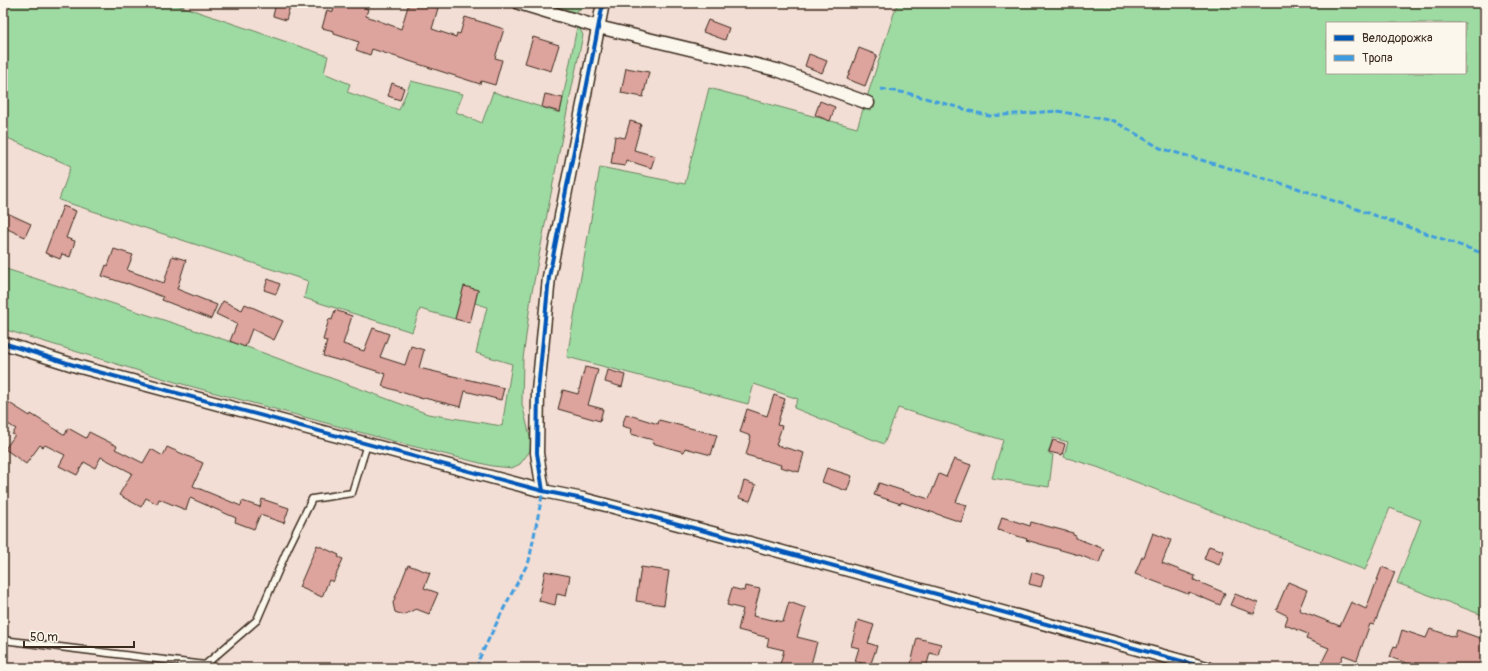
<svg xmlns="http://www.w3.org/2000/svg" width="1488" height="671" viewBox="0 0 1488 671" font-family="Pangolin,sans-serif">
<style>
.green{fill:#9edba3;stroke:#6c8260;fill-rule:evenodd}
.building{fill:#dda39d;stroke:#3b2a1e}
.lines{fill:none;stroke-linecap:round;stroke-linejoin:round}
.service-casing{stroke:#3b2a1e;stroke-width:9}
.minor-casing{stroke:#3b2a1e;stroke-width:15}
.service{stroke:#fbf7ec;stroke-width:6}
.minor{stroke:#fbf7ec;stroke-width:12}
.quiet{stroke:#3f9ce0;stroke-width:3;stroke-dasharray:6 3;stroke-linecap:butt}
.cycleway-casing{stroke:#fbf7ec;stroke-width:6}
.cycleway{stroke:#0057b8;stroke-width:4}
</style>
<rect width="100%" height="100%" fill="#f2ded4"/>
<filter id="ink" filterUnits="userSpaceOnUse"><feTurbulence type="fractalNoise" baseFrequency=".025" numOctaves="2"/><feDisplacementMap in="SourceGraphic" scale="8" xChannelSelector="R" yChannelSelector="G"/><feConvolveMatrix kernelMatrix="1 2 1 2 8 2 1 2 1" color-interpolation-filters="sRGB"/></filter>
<g filter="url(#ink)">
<!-- green -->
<g class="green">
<polygon points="3,3 172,3 328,56 324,73 350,84 347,92 399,110 411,81 463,94 456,112 482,123 493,92 560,113 577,27 580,29 583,35 567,111 531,297 523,359 522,404 531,441 530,451 520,464 512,468 492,466 396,442 175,382 3,329 3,268 247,347 428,414 502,426 512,364 476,353 487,307 475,303 478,290 464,287 455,319 420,309 412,332 304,298 308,281 59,200 71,166 3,136"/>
<polygon points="546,3 588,3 585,7 574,12"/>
<path d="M894,3H1485V616L1397,583L1421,520L1390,508L1365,570L1097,467L1064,457L1068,442L1053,438L1048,453L1053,455L1049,487L992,478L1003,440L898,408L884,444L794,408L798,399L754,384L748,404L567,357L600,167L685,184L709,88L857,128L897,4ZM1327,23H1465V73H1327Z"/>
</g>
<!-- building -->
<g class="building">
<polygon points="276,3 291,3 286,20 273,16"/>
<polygon points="335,3 366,3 365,8 368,9 366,16 401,29 409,3 421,3 438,8 432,29 456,37 457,33 460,34 465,17 504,29 495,58 502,60 495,85 481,81 480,84 372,49 370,55 356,50 359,42 334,34 334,31 322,28 327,10 333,12"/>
<polygon points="708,20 729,28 725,40 703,32"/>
<polygon points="533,37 559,45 551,71 525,63"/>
<polygon points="859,48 877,55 865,86 847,79"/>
<polygon points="809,54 827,61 822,73 805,66"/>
<polygon points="626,68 649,72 643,97 621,93"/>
<polygon points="392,83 404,88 400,100 388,96"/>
<polygon points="545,94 563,98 560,112 542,107"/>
<polygon points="820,101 835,107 830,121 815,115"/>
<polygon points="630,121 641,124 634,150 655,156 651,168 626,160 625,166 611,164 615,136 625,138"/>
<polygon points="63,206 76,211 66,238 75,241 70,257 62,254 60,259 45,253"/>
<polygon points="3,211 31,224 25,237 3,227"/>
<polygon points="114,249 133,255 127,270 164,283 172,256 186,260 177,289 217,305 211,319 162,300 163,297 127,283 127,284 102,276 106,265 108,266"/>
<polygon points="268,279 280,284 276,294 264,290"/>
<polygon points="464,286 478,290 470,323 455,319"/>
<polygon points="223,301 242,310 245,304 283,321 274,340 252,329 245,347 230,341 237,324 216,314"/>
<polygon points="335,310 352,316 343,344 364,351 373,328 389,334 380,357 405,365 411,346 424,350 419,368 504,388 501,400 465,391 461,407 424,398 423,399 382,386 386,374 342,360 341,361 323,356 327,341 323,340 329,319 332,320"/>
<polygon points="585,367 598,370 588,405 603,409 600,421 558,409 563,390 578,394"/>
<polygon points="608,370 625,375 622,387 605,382"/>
<polygon points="774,395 785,399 777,425 782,426 776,445 804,453 799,472 780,467 781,465 746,455 751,436 740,432 747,409 767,416"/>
<polygon points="3,399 30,416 31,414 65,435 68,428 86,438 89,432 117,446 115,449 143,463 151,449 163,456 167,447 203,463 193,486 241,506 242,501 260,507 262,499 289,508 284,523 260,515 254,529 235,522 236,518 190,498 186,510 159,499 157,504 146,498 141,507 119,495 132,473 101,457 95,468 84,462 77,475 59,466 65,455 45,445 43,447 40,445 26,464 5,449 15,435 12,434 16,429 3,421"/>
<polygon points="626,414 658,424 659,420 717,435 711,455 685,448 684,452 652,443 653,440 631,434 632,429 622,426"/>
<polygon points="1053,440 1065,444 1062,455 1049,452"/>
<polygon points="954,459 971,465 956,502 967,505 961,522 901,502 901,504 874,495 879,483 929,499 939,474 946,477"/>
<polygon points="827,468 852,476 847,491 822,482"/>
<polygon points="744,481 756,485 750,501 739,498"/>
<polygon points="1002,517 1030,526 1031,522 1073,533 1073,535 1076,536 1076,538 1104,549 1099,563 1082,556 1026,540 1027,539 998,530"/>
<polygon points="1153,533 1171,540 1162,563 1195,576 1194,580 1225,593 1220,605 1189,592 1188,594 1135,574 1142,557 1144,557"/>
<polygon points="317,545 339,555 338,557 343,559 333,582 329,580 322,597 299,587"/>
<polygon points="1209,546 1224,551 1219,565 1204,559"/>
<polygon points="408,565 430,573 424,588 438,593 429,614 416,609 403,615 395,612 393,603"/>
<polygon points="641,567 669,571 664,605 636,601"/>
<polygon points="1382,567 1395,572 1374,625 1370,624 1357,660 1343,655 1338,668 1330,668 1321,664 1329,648 1306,639 1308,634 1285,625 1288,616 1276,610 1288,582 1307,590 1299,610 1340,626 1351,602 1366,609"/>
<polygon points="545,571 570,576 566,596 557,594 555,605 539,601"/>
<polygon points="1032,572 1044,576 1041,587 1029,584"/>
<polygon points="745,586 760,589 753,616 783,622 789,602 806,608 797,637 817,642 810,668 779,668 784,650 767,646 769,638 738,630 743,609 727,605 732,588 744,591"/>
<polygon points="1235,594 1258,603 1254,614 1230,605"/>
<polygon points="858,620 874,625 868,643 877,646 870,666 855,661 859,648 851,646"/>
<polygon points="1430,629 1455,637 1457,630 1485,640 1485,653 1480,668 1419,668 1390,657 1394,646 1397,647 1402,630 1426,638"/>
<polygon points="917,638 941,644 938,655 930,653 926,668 910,668"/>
</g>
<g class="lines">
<!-- service casing -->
<g class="service-casing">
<polyline id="service" points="3,640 205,665 257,620 288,548 312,499 352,493 367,444"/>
</g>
<!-- minor casing -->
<g class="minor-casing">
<g id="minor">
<polyline points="519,3 598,27 777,70 868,103"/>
<polyline points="3,343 80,367 543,491 583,499 739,540 1207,668"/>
<polyline points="543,491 537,453 538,391 549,277 603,3"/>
</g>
</g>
<!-- service -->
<use href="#service" class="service"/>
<!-- minor -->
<use href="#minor" class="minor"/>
<!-- quiet -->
<g class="quiet">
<polyline points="881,89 907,93 989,116 1057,111 1114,121 1160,148 1297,188 1485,254"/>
<polyline points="477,668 479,659 505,606 529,561 543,491"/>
</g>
<!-- cycleway casing -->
<g class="cycleway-casing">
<g id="cycleway">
<polyline points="3,343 80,367 543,491 583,499 739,540 1207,668"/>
<polyline points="543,491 537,453 538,391 549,277 603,3"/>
</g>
</g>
<!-- cycleway -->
<use href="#cycleway" class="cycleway"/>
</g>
</g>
<!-- margin -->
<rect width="1488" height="671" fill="none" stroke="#fbf7ec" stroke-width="16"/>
<rect x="8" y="8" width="1472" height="655" fill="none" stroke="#3b2a1e" stroke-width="1.5" filter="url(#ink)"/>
<!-- legend -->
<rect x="1326" y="22" width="140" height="52" fill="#fbf7ec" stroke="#aea59a"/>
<rect x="1334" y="35" width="20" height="6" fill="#0057b8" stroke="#aea59a"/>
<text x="1362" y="42" font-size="12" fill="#3b2a1e">Велодорожка</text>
<rect x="1334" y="55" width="20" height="6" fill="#3f9ce0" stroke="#aea59a"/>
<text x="1362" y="62" font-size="12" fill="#3b2a1e">Тропа</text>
<!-- scale -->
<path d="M24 641v6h110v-6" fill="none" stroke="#3b2a1e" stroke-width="2"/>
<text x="30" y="641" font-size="12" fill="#3b2a1e" stroke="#fbf7ec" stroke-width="3" paint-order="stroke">50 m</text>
</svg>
